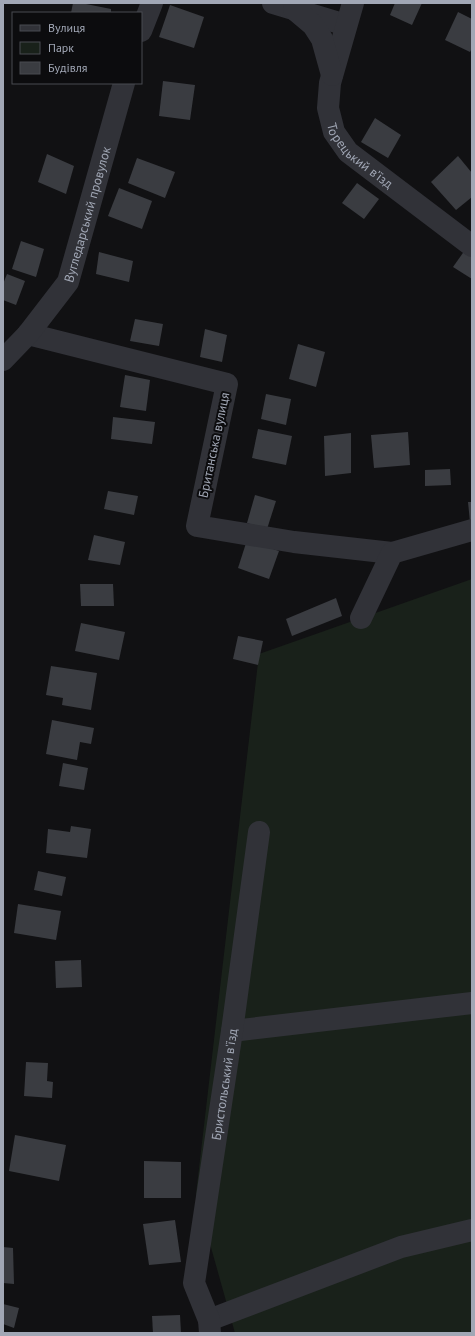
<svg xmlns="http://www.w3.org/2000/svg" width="475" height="1336" viewBox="0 0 475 1336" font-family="'PT Sans',sans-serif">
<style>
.green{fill:#19211a}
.building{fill:#3a3c41}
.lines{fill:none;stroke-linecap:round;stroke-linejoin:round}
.minor{stroke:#313238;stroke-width:22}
.labels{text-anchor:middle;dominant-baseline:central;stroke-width:4;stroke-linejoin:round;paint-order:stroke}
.street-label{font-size:13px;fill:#a1a7b5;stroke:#0c0c0e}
</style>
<rect width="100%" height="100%" fill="#111113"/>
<!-- green -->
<polygon class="green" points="472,579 472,1333 235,1333 196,1194 259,654"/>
<!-- building -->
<g class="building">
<polygon points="73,3 81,3 111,9 111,13 71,13"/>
<polygon points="395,3 422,3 412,25 390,15"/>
<polygon points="170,5 204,17 194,48 159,37"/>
<polygon points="458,12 472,19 472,48 470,52 445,40"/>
<polygon points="163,81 195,85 190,120 159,116"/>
<polygon points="375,118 401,135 388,158 361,142"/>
<polygon points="47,154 74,166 66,194 38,182"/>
<polygon points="458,156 472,173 472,197 456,210 431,182"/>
<polygon points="137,158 175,172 165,198 128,183"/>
<polygon points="357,183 379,199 364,219 342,203"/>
<polygon points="119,188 152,201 142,229 108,216"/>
<polygon points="21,241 44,249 36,277 12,269"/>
<polygon points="465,250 472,255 472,279 453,267"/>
<polygon points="99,252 133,261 129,282 96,274"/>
<polygon points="7,274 25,281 16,305 3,300 3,284"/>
<polygon points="135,319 163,324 159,346 130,341"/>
<polygon points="205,329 227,335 222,362 200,357"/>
<polygon points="298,344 325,352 316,387 289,379"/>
<polygon points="125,375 150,380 146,411 120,407"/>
<polygon points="266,394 291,399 286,425 261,419"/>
<polygon points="113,417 155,422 152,444 111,439"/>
<polygon points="258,429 292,436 286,465 252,458"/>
<polygon points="408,432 410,465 374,468 371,435"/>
<polygon points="351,433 351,473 325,476 324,436"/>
<polygon points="450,469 451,485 425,486 425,470"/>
<polygon points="108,491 138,496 134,515 104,509"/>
<polygon points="255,495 276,501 267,529 247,523"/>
<polygon points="468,502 472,502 472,522 470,522"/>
<polygon points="94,535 125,542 120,565 88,560"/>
<polygon points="247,540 279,551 269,579 238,568"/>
<polygon points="80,584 113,584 114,606 81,606"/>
<polygon points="336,598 342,616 292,636 286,619"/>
<polygon points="81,623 125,632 119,660 75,651"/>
<polygon points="238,636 263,641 258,665 233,659"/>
<polygon points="51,666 97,673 91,710 62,705 63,698 46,695"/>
<polygon points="52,720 94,728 91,744 80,742 77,760 46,754"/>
<polygon points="63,763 88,768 84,790 59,786"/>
<polygon points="71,826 91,829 87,858 46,853 48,829 70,832"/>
<polygon points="38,871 66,877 62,896 34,890"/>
<polygon points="18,904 61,911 56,940 14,933"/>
<polygon points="81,960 82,987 56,988 55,961"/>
<polygon points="26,1062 48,1063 47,1081 53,1082 52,1098 24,1096"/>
<polygon points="15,1135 66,1145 59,1181 9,1171"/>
<polygon points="144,1161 181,1162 181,1198 144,1198"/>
<polygon points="175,1220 181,1262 149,1265 143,1224"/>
<polygon points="3,1247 13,1248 14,1284 3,1283"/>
<polygon points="3,1304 19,1308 14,1328 3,1324"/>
<polygon points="180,1315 181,1333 153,1333 152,1316"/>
</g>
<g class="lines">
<!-- minor -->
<g class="minor">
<polyline points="273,3 346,25"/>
<path id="s1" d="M353,3L330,83L328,108L334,132L348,152L472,246"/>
<polyline points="294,9 313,25 322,39 332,75"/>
<polyline points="141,31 152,3"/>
<polyline points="28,334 227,384 197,526 294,542 392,553"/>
<path id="s2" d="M3,360L28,334L68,282L124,83"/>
<polyline points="361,618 392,553 472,530"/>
<polyline points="232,1031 472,1003"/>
<polyline points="209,1320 401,1247 472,1230"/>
<path id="s3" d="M210,1333L209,1320L194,1283L232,1031L259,832"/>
</g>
</g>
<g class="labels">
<!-- street labels -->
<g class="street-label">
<text stroke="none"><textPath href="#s1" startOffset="168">Торецький в’їзд</textPath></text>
<text stroke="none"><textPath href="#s2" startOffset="172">Вугледарський провулок</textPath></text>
<text transform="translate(214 445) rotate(-78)">Британська вулиця</text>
<text stroke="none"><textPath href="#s3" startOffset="254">Бристольський в'їзд</textPath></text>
</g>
</g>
<!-- border -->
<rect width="475" height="1336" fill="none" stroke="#a1a7b5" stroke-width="8"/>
<!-- legend -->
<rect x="12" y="12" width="130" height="72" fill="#0c0c0e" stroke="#484a51"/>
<rect x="20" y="25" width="20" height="6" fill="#313238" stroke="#484a51"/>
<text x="48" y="32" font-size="12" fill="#a1a7b5">Вулиця</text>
<rect x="20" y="42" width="20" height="12" fill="#19211a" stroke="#484a51"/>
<text x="48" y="52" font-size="12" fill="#a1a7b5">Парк</text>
<rect x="20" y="62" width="20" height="12" fill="#3a3c41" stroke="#484a51"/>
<text x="48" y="72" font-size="12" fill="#a1a7b5">Будівля</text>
</svg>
